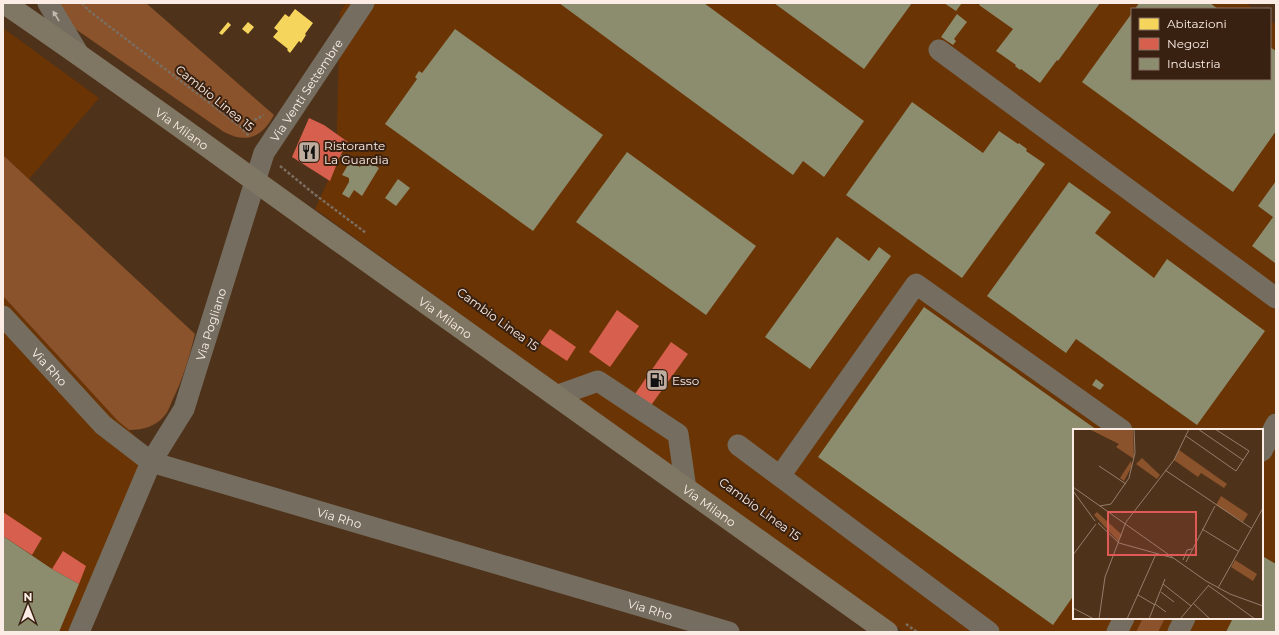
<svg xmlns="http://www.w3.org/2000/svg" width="1279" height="635" viewBox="0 0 1279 635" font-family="Montserrat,sans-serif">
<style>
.built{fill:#6b3404;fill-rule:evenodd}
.green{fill:#8b532b}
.homes{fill:#f6d55c}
.shops{fill:#d6604d}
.industry{fill:#8c8c6e}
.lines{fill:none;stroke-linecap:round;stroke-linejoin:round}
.path{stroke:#7a6e61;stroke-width:2.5;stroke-dasharray:3 2;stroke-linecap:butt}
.minor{stroke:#756e60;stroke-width:21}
.major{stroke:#7f7663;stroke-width:22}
.oneway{fill:#c5bab0}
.labels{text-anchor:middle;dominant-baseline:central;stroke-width:4;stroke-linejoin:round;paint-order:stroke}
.street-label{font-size:12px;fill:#fbede5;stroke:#392111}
.poi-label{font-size:12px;fill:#fbede5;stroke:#392111;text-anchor:start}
.inset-road{fill:none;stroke:#947d6b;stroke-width:1}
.view{fill:#df5957;fill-opacity:0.15;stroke:#df5957;stroke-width:2}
.inset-edge{fill:none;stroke:#fbede5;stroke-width:2}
</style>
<rect width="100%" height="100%" fill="#4f321a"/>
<!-- built -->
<g class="built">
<path d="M346,3H1246L1254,9H1132V79H1270V20L1276,25V632H904L525,361L315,209L336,163L340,12ZM1074,430H1262V618H1074Z"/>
<polygon points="3,28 99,98 29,179 3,155"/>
<polygon points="3,296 118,421 129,430 150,452 71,632 3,632"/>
</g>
<!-- green -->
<g class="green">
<path d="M57,3H146L274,115C262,137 247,144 224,132L74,28Z"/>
<path d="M3,155L195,334C189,358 183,379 172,401C170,406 168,412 165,415C157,426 143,430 129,430L118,421L3,296Z"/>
<polygon points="1143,618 1165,618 1158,632 1136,632"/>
</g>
<!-- homes -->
<g class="homes">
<polygon points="295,9 313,23 305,34 306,35 301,43 299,41 290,53 287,50 288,49 273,37 278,31 274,28 285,14 289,17"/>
<polygon points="228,22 231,25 222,35 219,33"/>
<polygon points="248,22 254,27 248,34 242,29"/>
</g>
<!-- shops -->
<g class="shops">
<polygon points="309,118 324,125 348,142 340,156 330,181 292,157"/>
<polygon points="617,310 639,326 610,367 589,352"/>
<polygon points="550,329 576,347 567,361 540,343"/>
<polygon points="671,342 688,354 644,415 628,404"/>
<polygon points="3,512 42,538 32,555 3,536"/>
<polygon points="63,551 86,566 79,584 52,569"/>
</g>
<!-- industry -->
<g class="industry">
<polygon points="559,3 704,3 864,121 824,177 803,161 793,175"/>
<polygon points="774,3 912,3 864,69"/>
<polygon points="944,3 962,3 956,11"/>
<polygon points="981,3 1100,3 1058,61 1057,60 1040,83 1021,69 1020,70 1015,66 1016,65 996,51 1013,29 979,5"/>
<polygon points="1139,3 1210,3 1218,9 1135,9"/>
<polygon points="1132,13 1132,79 1270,79 1270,47 1276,51 1276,131 1233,192 1082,82"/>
<polygon points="957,14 967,22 954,39 956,41 953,45 941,37"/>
<polygon points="455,29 603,135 533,231 385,124 417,79 415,77 419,71 422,73"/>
<polygon points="912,102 983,153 999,131 1018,144 1019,143 1020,144 1027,149 1026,151 1045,164 962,278 846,195"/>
<polygon points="627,152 756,246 706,315 576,222"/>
<polygon points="341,155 360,167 365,159 379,168 362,196 354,190 349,198 342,194 349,182 349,178 342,175 349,163 340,156"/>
<polygon points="398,179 410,188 396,206 385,198"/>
<polygon points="1276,181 1276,261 1275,263 1252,246 1273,217 1258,206"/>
<polygon points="1069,182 1111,212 1095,233 1154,278 1167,259 1265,331 1197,425 1076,339 1066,353 987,296"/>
<polygon points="837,237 869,261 879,247 891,256 810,369 765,337"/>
<polygon points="924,307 1097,430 1074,430 1074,595 1053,625 818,457"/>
<polygon points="1096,379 1104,385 1100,390 1092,385"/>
<polygon points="3,536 52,569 79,584 59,632 3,632"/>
<polygon points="1264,557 1276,564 1276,632 1226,632 1233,618 1262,618 1262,561"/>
</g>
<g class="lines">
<!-- path -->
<g class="path">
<polyline points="82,3 88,10 241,127 250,137"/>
<polyline points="241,127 264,115"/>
<polyline points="280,166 313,193 366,233"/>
<polyline points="906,624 917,632"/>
</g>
<!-- minor -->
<g class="minor">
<polyline points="48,3 78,53"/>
<polyline points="939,50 1276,298"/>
<path id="s1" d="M3,316L103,425L151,462L729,632"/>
<polyline points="556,396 598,381 678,434 686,489"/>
<polyline points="738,445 989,632"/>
<polyline points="1262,451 1276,424"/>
<polyline points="780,476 916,284 1122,430"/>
<path id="s2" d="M79,632L151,462L184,409L264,153L364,3"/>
<polyline points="1117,632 1124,618"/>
<polyline points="1178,632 1185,618"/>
</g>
<!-- major -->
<path class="major" id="s3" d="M4,3C120,82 232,165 346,246C526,375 707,503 887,632"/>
</g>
<!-- one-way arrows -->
<defs><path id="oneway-solid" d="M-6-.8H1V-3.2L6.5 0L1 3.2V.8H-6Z"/></defs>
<use class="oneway" href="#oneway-solid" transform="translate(56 16) rotate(-121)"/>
<!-- icons -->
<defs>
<g id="restaurant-square" transform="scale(1.15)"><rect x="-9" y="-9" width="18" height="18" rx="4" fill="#bfac9e" stroke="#392111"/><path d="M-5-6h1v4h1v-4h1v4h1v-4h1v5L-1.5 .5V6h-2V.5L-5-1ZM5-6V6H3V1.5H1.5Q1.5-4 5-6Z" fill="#111"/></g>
<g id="fuel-square" transform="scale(1.15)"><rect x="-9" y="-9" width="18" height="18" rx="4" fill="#bfac9e" stroke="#392111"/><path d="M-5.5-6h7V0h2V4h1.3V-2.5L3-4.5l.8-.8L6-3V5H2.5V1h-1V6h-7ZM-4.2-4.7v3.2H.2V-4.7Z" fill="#111"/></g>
</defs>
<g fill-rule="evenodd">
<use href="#restaurant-square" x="309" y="152"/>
<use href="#fuel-square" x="657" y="380"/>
</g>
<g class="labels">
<!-- street labels -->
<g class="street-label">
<text stroke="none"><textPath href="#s2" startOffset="591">Via Venti Settembre</textPath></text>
<text transform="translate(215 98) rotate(39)">Cambio Linea 15</text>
<text stroke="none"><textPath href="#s3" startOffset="218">Via Milano</textPath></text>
<text stroke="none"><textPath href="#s3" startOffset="542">Via Milano</textPath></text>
<text transform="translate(498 319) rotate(36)">Cambio Linea 15</text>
<text stroke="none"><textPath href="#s2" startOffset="336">Via Pogliano</textPath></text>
<text stroke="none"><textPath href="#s1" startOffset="69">Via Rho</textPath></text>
<text stroke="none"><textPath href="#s3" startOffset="866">Via Milano</textPath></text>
<text transform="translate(760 509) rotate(36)">Cambio Linea 15</text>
<text stroke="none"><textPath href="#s1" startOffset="405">Via Rho</textPath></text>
<text stroke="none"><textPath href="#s1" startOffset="729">Via Rho</textPath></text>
</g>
<!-- poi labels -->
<g class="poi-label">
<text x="324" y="145">Ristorante<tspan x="324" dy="14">La Guardia</tspan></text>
<text x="672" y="380">Esso</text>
</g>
</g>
<!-- overview -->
<g transform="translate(1073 429)">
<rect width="190" height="190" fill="#4f321a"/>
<path d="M16,0H60L61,30L43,18L46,15ZM106,21L154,55L151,59L128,44L125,48L101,31ZM69,29L87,46L84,50L63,35ZM58,32L59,37L51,52L47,49ZM148,67L175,85L170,93L143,76ZM24,83L49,106L45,112L21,86ZM162,131L184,145L180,152L158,138Z" fill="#8b532b"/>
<path class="inset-road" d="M125,0L170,31M113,7L163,42L176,22L142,0M26,37L53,55M92,41L178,99M0,58L133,152L157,165L190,177M0,62L22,92M27,77L38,75L56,49L62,24L61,0M25,94L46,114L100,129M129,100L165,122M0,126L23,95M110,131L114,121L119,120M113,133L142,77M90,155L118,177M136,157L182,190M145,159L190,79M88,163L101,173M65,166L82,176M120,174L137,190M82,175L93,183M0,179L21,190M26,190L32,148L53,93L101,31L116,0M54,190L83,125M76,190L92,150M107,190L136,156"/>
<path class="view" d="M35,83H123V126H35Z"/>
<rect width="190" height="190" class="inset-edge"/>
</g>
<!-- border -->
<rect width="1279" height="635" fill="none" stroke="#fbede5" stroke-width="8"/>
<!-- legend -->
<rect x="1131" y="8" width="140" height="72" fill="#392111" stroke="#877366"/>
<rect x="1139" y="18" width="20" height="12" fill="#f6d55c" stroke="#877366"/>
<text x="1167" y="28" font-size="12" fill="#fbede5">Abitazioni</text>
<rect x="1139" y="38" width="20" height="12" fill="#d6604d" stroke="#877366"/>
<text x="1167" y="48" font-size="12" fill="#fbede5">Negozi</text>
<rect x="1139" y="58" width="20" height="12" fill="#8c8c6e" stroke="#877366"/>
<text x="1167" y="68" font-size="12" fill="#fbede5">Industria</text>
<!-- north arrow -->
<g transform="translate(28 607)" stroke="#392111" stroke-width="3" paint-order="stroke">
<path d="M0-3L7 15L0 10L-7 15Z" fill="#fbede5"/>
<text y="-6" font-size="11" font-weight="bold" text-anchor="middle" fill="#fbede5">N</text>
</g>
</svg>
